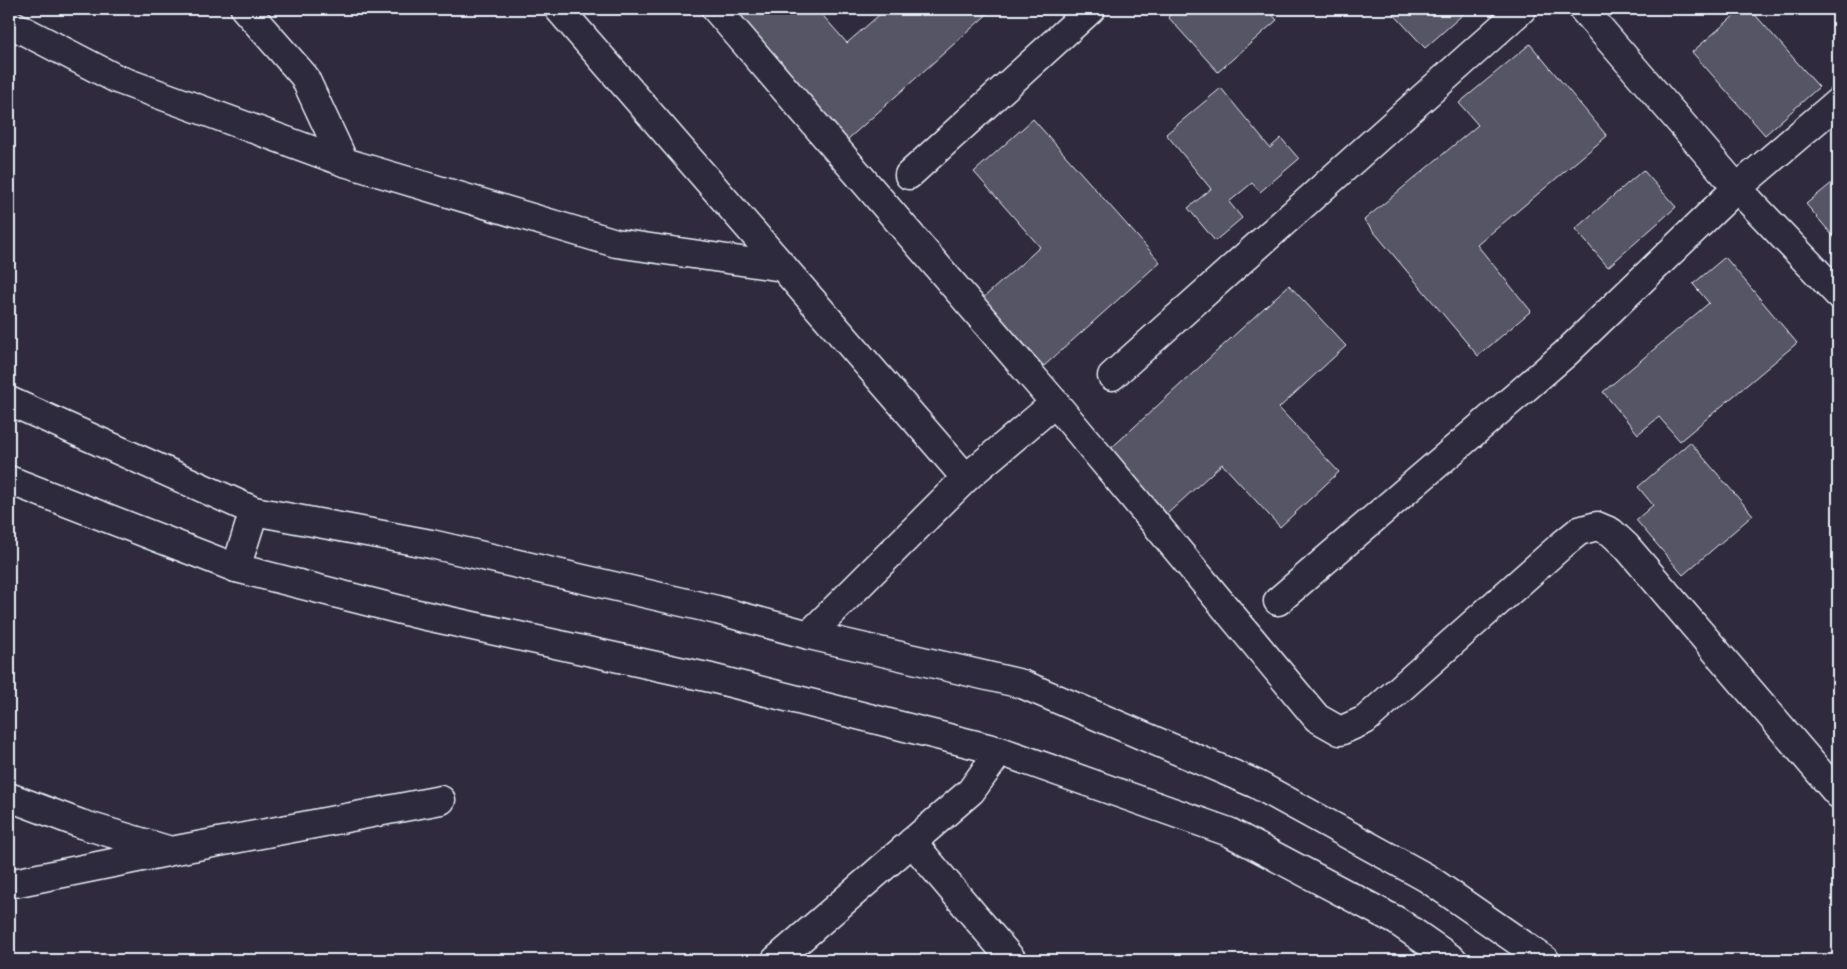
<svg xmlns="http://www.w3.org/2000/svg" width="1847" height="969" viewBox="0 0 1847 969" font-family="'Playpen Sans',sans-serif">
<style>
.building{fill:#575565;stroke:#e8f1f8}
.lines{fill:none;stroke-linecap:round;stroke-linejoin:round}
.minor-casing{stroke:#e8f1f8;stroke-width:31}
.minor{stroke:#2f2a3d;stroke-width:28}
</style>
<rect width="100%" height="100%" fill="#2f2a3d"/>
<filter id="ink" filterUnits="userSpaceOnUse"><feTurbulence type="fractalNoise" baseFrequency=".02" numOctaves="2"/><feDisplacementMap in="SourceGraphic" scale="10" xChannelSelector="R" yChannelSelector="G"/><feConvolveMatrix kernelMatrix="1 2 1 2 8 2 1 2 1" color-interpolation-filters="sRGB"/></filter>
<g filter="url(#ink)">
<!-- building -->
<g class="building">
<polygon points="744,9 817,9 847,43 886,9 993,9 847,140 735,16"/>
<polygon points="1177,9 1267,9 1277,20 1218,72 1168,17"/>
<polygon points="1389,9 1469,9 1425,48"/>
<polygon points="1742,9 1750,9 1819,87 1765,135 1692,52"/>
<polygon points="1530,44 1607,136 1477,245 1531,311 1478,356 1364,220 1478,125 1459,103"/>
<polygon points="1221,88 1270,148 1281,138 1299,159 1260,192 1252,183 1229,202 1242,218 1215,241 1188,208 1211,189 1166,134"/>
<polygon points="1033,119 1160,262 1044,366 983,298 1040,247 974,172"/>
<polygon points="1643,170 1676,207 1608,267 1575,229"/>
<polygon points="1838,178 1838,242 1806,204"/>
<polygon points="1725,257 1797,343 1680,441 1659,417 1638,434 1603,392 1709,303 1693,284"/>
<polygon points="1289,285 1346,346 1279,408 1339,472 1280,527 1222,464 1167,514 1108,451"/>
<polygon points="1690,442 1753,515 1683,575 1636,520 1653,505 1638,487"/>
</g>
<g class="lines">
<!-- minor casing -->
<g class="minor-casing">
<g id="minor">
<polyline points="245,9 304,76 344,162"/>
<polyline points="559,9 783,267"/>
<polyline points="716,9 1055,403 1317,718 1340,731 1365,720 1563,544 1579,531 1597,526 1611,532 1626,546 1838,794"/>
<polyline points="1583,9 1737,188 1838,294"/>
<polyline points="9,23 117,79 344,162 616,243 783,267 966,478"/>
<polyline points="909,175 1091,9"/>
<polyline points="1112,376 1522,9"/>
<polyline points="9,401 254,511 431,544 717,610 809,635 1022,684 1256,784 1427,878 1545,960"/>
<polyline points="9,480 236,568 413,613 711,678 1000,751 1229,832 1397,921 1453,960"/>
<polyline points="236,568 254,511"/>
<polyline points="1278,601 1565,354 1737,188 1838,102"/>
<polyline points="809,635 966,478 1055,403"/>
<polyline points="9,797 81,824 171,851 441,800"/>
<polyline points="912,842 1012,960"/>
<polyline points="9,884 167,852"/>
<polyline points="776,960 971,791 1000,751"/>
</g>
</g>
<!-- minor -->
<use href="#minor" class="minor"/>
</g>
</g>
<!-- margin -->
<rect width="1847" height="969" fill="none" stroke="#2f2a3d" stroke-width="30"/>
<rect x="15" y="15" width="1817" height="939" fill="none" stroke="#e8f1f8" stroke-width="2" filter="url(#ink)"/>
</svg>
